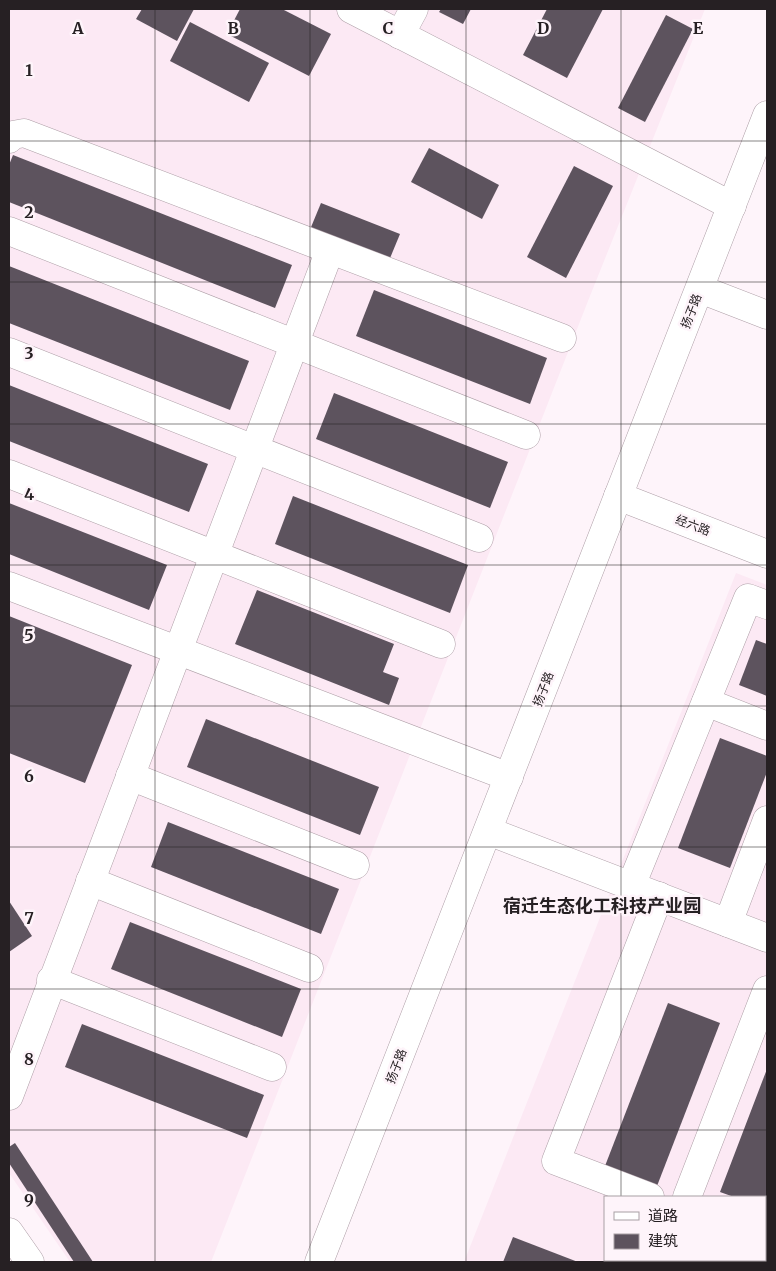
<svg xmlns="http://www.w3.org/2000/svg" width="776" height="1271" viewBox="0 0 776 1271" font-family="Merriweather,'Noto Sans SC',serif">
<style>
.built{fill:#fce9f4;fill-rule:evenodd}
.building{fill:#5d535e}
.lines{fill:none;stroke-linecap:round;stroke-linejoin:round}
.minor-casing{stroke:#ae9fa7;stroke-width:29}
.minor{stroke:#fff;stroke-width:28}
.grid{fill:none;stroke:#262023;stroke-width:1;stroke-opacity:0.55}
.labels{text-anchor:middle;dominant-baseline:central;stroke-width:5;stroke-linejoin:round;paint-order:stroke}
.street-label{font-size:12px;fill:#262023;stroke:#fef4fa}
.district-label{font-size:18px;font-weight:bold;fill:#262023;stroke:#fef4fa}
.grid-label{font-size:16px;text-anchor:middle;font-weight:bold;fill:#262023;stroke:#fef4fa;stroke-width:5;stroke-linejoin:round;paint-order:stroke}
</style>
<rect width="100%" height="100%" fill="#fef4fa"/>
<!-- built -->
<g class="built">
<polygon points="9,9 705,9 588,301 211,1262 70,1262 9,1173"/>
<path d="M736,573L767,585V1262H464ZM605,1197H765V1260H605Z"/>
</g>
<!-- building -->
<g class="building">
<polygon points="142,9 194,9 177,41 136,19"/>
<polygon points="240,9 282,9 331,34 309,76 227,34"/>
<polygon points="441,9 471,9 463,24 439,12"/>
<polygon points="547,9 603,9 567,78 523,55"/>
<polygon points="666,15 693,29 645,122 618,108"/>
<polygon points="190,22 269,63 249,102 170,61"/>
<polygon points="429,148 499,185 482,219 411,182"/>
<polygon points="13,155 292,265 275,308 9,202 9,165"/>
<polygon points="574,166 613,186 566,278 527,257"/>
<polygon points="321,203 400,234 388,263 309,232"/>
<polygon points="9,266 249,361 230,410 9,323"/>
<polygon points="374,290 547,358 530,404 356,336"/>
<polygon points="9,385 208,464 189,512 9,441"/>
<polygon points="334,393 508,462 490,508 316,439"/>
<polygon points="293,496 468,565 450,613 275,544"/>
<polygon points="9,503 167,565 149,610 9,554"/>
<polygon points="257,590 394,644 383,672 399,678 389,705 235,644"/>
<polygon points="9,616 132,665 85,783 9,753"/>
<polygon points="756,640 767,644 767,696 739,685"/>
<polygon points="206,719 379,787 360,835 187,767"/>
<polygon points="720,738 767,756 767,772 730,868 678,848"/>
<polygon points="168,822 339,889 321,934 151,867"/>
<polygon points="9,901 32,936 9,952"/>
<polygon points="130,922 301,989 282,1037 111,969"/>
<polygon points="668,1003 720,1023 657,1186 605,1166"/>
<polygon points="82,1024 264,1095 247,1138 65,1067"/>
<polygon points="767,1069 767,1210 765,1209 765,1197 734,1197 720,1192"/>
<polygon points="15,1143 93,1262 74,1262 9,1163 9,1147"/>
<polygon points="513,1237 578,1262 503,1262"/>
</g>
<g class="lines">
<!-- minor casing -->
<g class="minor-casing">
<g id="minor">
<polyline points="351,9 732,206"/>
<polyline points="400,35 414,9"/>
<polyline points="9,139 13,135 24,133 562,338"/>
<polyline points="9,231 526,435"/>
<polyline points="700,289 767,315"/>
<polyline points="9,352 479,538"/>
<polyline points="9,474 441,644"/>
<polyline points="618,496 767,554"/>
<polyline points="9,586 509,777"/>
<polyline points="706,702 767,726"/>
<polyline points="130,776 355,865"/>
<polyline points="488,831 767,938"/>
<polyline points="90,881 309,968"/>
<polyline points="631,886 748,598 767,605"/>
<polyline points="728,923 767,820"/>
<polyline points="51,980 272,1067"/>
<polyline points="9,1096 330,250"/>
<polyline points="650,1197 556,1161 659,896"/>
<polyline points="687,1197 767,990"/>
<polyline points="9,1232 30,1262"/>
<polyline points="319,1262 767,115"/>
</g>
</g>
<!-- minor -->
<use href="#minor" class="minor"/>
</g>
<!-- grid -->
<path class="grid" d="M155,9V1262M310,9V1262M466,9V1262M621,9V1197M9,141H767M9,282H767M9,424H767M9,565H767M9,706H767M9,847H767M9,989H767M9,1130H767M621,1260V1262"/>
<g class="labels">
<!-- street labels -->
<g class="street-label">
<text transform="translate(691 311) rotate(-69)">扬子路</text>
<text transform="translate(693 525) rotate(21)">经六路</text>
<text transform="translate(543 689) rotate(-69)">扬子路</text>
<text transform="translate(396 1066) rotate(-69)">扬子路</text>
</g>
<!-- district labels -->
<g class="district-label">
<text x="602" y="905">宿迁生态化工科技产业园</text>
</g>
</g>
<g class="grid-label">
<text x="78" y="34">A</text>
<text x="233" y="34">B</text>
<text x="388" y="34">C</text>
<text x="543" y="34">D</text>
<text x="698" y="34">E</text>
<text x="29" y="76">1</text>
<text x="29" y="218">2</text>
<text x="29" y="359">3</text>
<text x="29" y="500">4</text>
<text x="29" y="641">5</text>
<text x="29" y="782">6</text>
<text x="29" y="924">7</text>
<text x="29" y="1065">8</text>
<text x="29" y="1206">9</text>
</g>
<!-- border -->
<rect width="776" height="1271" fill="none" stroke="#262023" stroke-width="20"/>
<!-- legend -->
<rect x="604" y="1196" width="162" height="65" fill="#fef4fa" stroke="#a89fa4"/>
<rect x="614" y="1212" width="25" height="8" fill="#ffffff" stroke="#a89fa4"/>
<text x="648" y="1221" font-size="15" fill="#262023">道路</text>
<rect x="614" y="1234" width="25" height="15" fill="#5d535e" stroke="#a89fa4"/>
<text x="648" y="1246" font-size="15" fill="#262023">建筑</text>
</svg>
